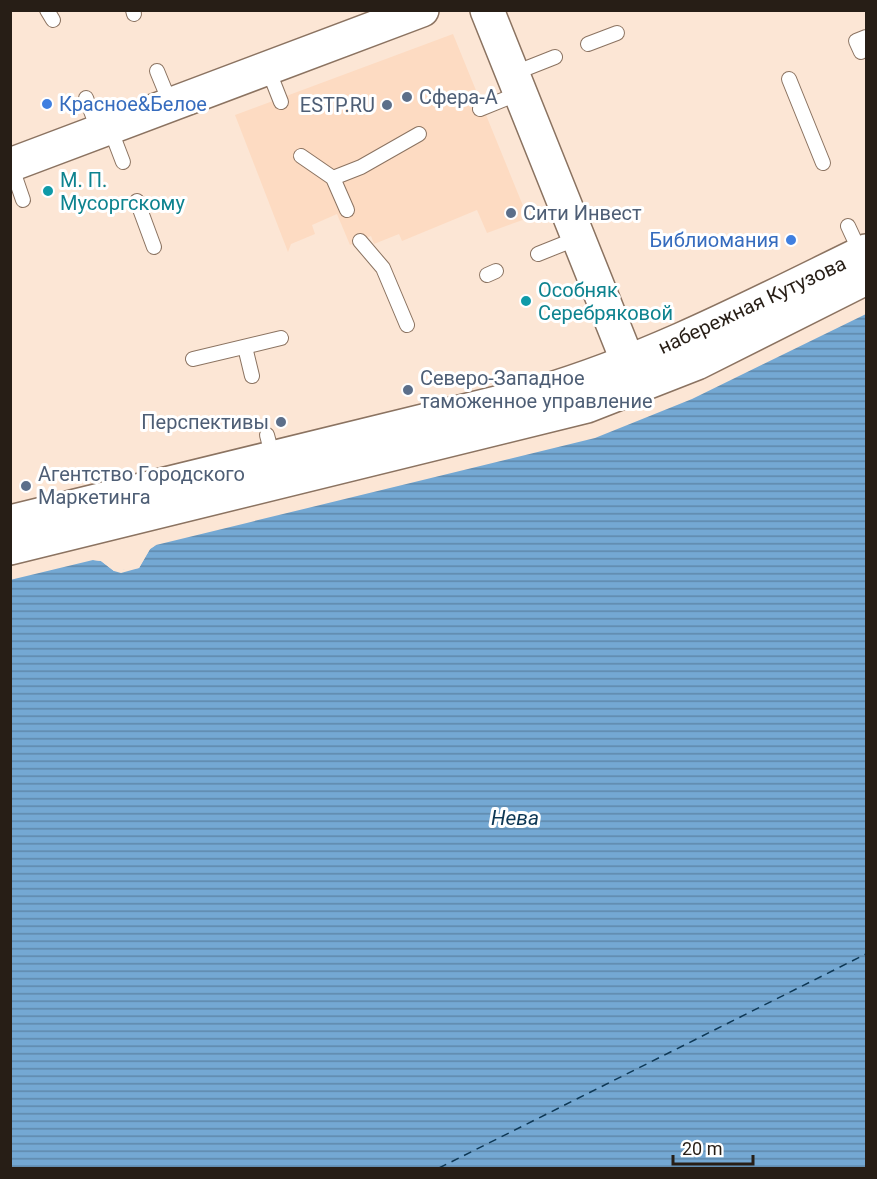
<svg xmlns="http://www.w3.org/2000/svg" width="877" height="1179" viewBox="0 0 877 1179" font-family="Roboto,sans-serif">
<style>
.built{fill:#fddbc2}
.water{fill:url(#water-rules)}
.pier{fill:#fce6d5}
.lines{fill:none;stroke-linecap:round;stroke-linejoin:round}
.ferry{stroke:#0e3855;stroke-width:1.5;stroke-dasharray:8 6;stroke-linecap:butt}
.service-casing{stroke:#8b7361;stroke-width:16}
.tertiary-casing{stroke:#8b7361;stroke-width:36}
.secondary-casing{stroke:#8b7361;stroke-width:36}
.service{stroke:#fff;stroke-width:14}
.tertiary{stroke:#fff;stroke-width:33}
.secondary{stroke:#fff;stroke-width:33}
.service-dot{fill:#5c6f8a;stroke:#fff;stroke-width:2}
.shop-dot{fill:#3f7fe0;stroke:#fff;stroke-width:2}
.culture-dot{fill:#0f9aa8;stroke:#fff;stroke-width:2}
.labels{text-anchor:middle;dominant-baseline:central;stroke-width:6;stroke-linejoin:round;paint-order:stroke}
.service-label{font-size:20px;fill:#4e5e75;stroke:#fff;text-anchor:start}
.shop-label{font-size:20px;fill:#366cbe;stroke:#fff;text-anchor:start}
.culture-label{font-size:20px;fill:#0d838f;stroke:#fff;text-anchor:start}
.street-label{font-size:20px;fill:#271e16;stroke:#fff}
.water-label{font-size:21px;font-style:italic;fill:#0e3855;stroke:#fff}
</style>
<defs>
<pattern id="water-rules" width="6" height="5" patternUnits="userSpaceOnUse" patternTransform="scale(1.5)"><rect width="6" height="5" fill="#74a8d3"/><path d="M0 2.5h6" fill="none" stroke="#5f88aa"/></pattern>
</defs>
<rect width="100%" height="100%" fill="#fce6d5"/>
<!-- built -->
<polygon class="built" points="453,34 528,218 487,233 477,210 402,241 399,234 374,244 371,236 350,245 337,214 312,225 315,234 291,244 288,252 235,115"/>
<!-- water -->
<polygon class="water" points="866,314 866,1168 11,1168 10,580 93,560 101,561 114,571 139,568 150,549 156,545 595,438 692,399"/>
<!-- pier -->
<polygon class="pier" points="156,545 150,549 139,568 121,573 114,571 101,561 93,560 102,558 115,568 121,570 137,566 148,547"/>
<g class="lines">
<!-- ferry -->
<polyline class="ferry" points="439,1168 866,954"/>
<!-- service casing -->
<g class="service-casing">
<g id="service">
<polyline points="47,10 53,20"/>
<polyline points="133,10 134,14"/>
<polyline points="588,44 617,33"/>
<polyline points="861,52 856,41 866,37"/>
<polyline points="268,69 281,102"/>
<polyline points="157,71 171,105"/>
<polyline points="512,74 555,57"/>
<polyline points="789,79 823,163"/>
<polyline points="86,98 99,132"/>
<polyline points="480,109 520,93"/>
<polyline points="110,128 123,162"/>
<polyline points="301,156 333,178 347,210"/>
<polyline points="11,165 23,200"/>
<polyline points="333,178 361,167 419,134"/>
<polyline points="137,201 154,247"/>
<polyline points="848,226 861,254"/>
<polyline points="360,241 383,268 407,325"/>
<polyline points="538,254 578,238"/>
<polyline points="487,275 496,271"/>
<polyline points="245,347 252,376"/>
<polyline points="193,359 281,338"/>
<polyline points="267,435 273,458"/>
</g>
</g>
<!-- tertiary casing -->
<g class="tertiary-casing">
<g id="tertiary">
<polyline points="487,10 628,362"/>
<polyline points="10,165 422,10"/>
</g>
</g>
<!-- secondary casing -->
<g class="secondary-casing">
<g id="secondary">
<path d="M10,522L538,393C653,359 759,303 866,251"/>
<polyline points="10,548 587,406 697,363 866,278"/>
</g>
</g>
<!-- service -->
<use href="#service" class="service"/>
<!-- tertiary -->
<use href="#tertiary" class="tertiary"/>
<!-- secondary -->
<use href="#secondary" class="secondary"/>
</g>
<!-- markers -->
<g class="service-dot">
<circle cx="407" cy="97" r="6"/>
<circle cx="387" cy="105" r="6"/>
<circle cx="511" cy="213" r="6"/>
<circle cx="408" cy="390" r="6"/>
<circle cx="281" cy="422" r="6"/>
<circle cx="26" cy="486" r="6"/>
</g>
<g class="shop-dot">
<circle cx="47" cy="104" r="6"/>
<circle cx="791" cy="240" r="6"/>
</g>
<g class="culture-dot">
<circle cx="48" cy="191" r="6"/>
<circle cx="526" cy="301" r="6"/>
</g>
<g class="labels">
<!-- service labels -->
<g class="service-label">
<text x="419" y="97">Сфера-A</text>
<text x="375" y="105" text-anchor="end">ESTP.RU</text>
<text x="523" y="213">Сити Инвест</text>
<text x="420" y="378">Северо-Западное<tspan x="420" dy="23">таможенное управление</tspan></text>
<text x="269" y="422" text-anchor="end">Перспективы</text>
<text x="38" y="474">Агентство Городского<tspan x="38" dy="23">Маркетинга</tspan></text>
</g>
<!-- shop labels -->
<g class="shop-label">
<text x="59" y="104">Красное&amp;Белое</text>
<text x="779" y="240" text-anchor="end">Библиомания</text>
</g>
<!-- culture labels -->
<g class="culture-label">
<text x="60" y="180">М. П.<tspan x="60" dy="23">Мусоргскому</tspan></text>
<text x="538" y="290">Особняк<tspan x="538" dy="23">Серебряковой</tspan></text>
</g>
<!-- street labels -->
<g class="street-label">
<text transform="translate(752 305) rotate(-25)">набережная Кутузова</text>
</g>
<!-- water labels -->
<g class="water-label">
<text x="515" y="818">Нева</text>
</g>
</g>
<!-- border -->
<rect width="877" height="1179" fill="none" stroke="#271e16" stroke-width="24"/>
<!-- scale -->
<path d="M673 1155v9h80v-9" fill="none" stroke="#271e16" stroke-width="3"/>
<text x="682" y="1155" font-size="18" fill="#271e16" stroke="#ffffff" stroke-width="4.5" paint-order="stroke">20 m</text>
</svg>
